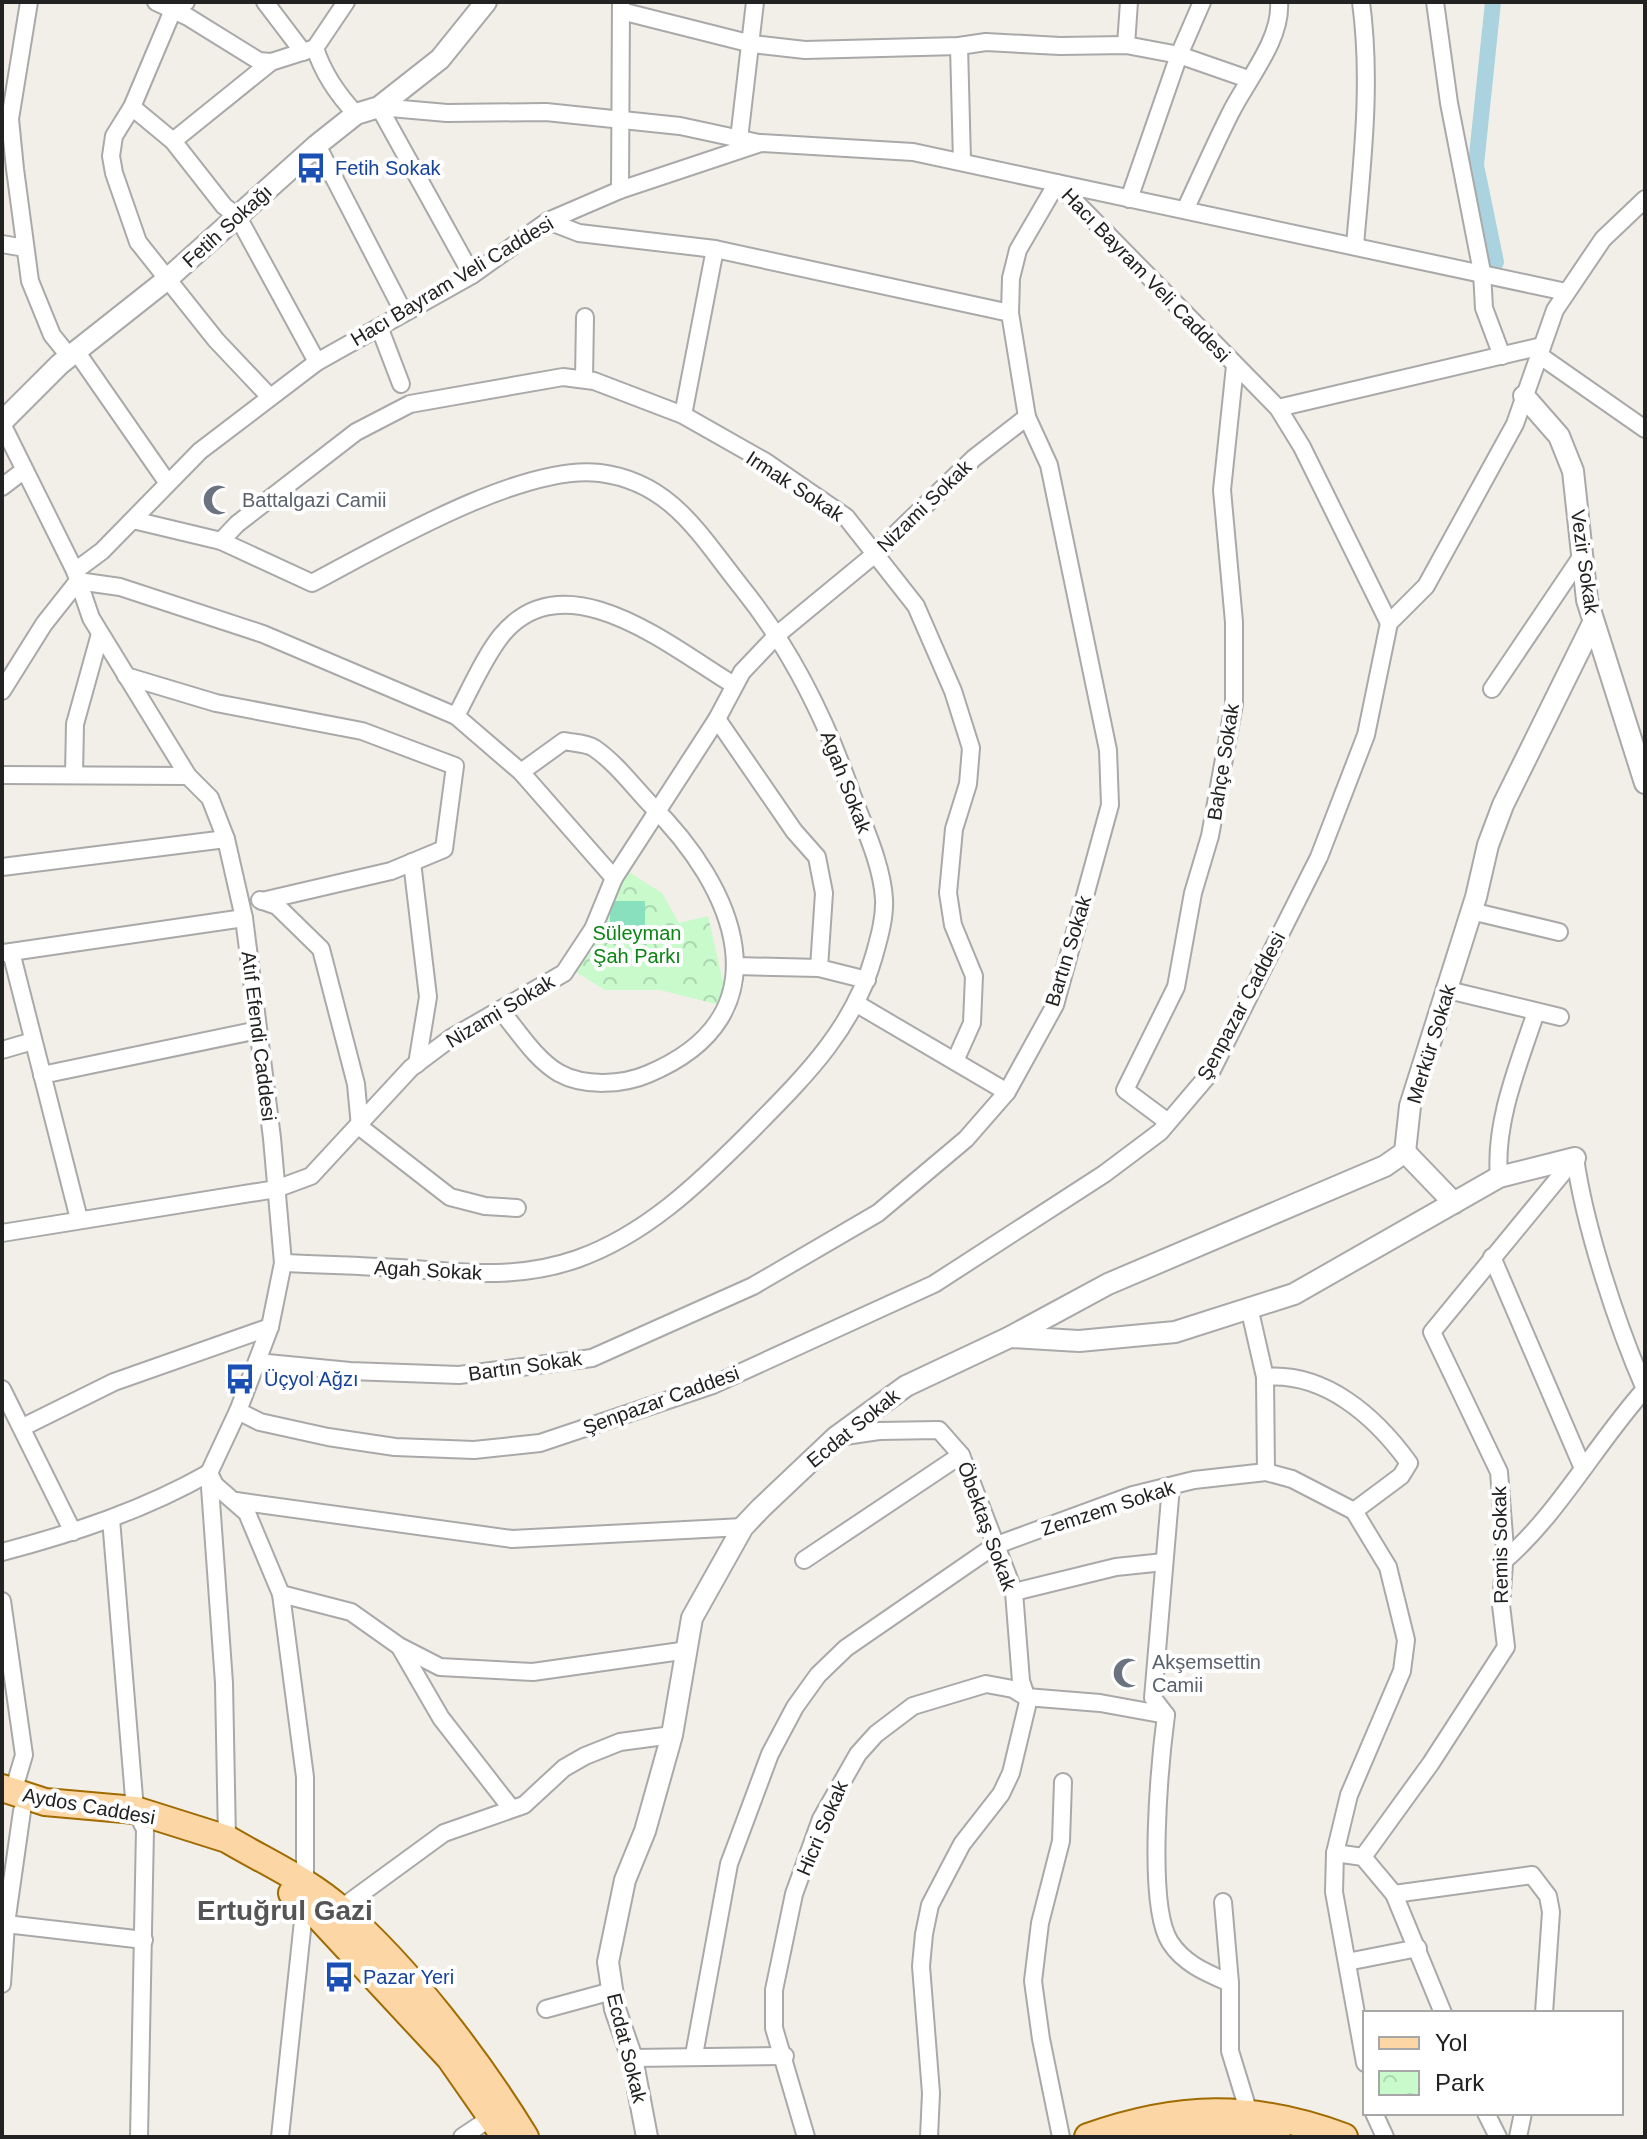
<svg xmlns="http://www.w3.org/2000/svg" width="1647" height="2139" viewBox="0 0 1647 2139" font-family="Arial,sans-serif">
<style>
.park{fill:url(#park-crowns)}
.pitch{fill:#88e0be}
.lines{fill:none;stroke-linecap:round;stroke-linejoin:round}
.canal{stroke:#aad3df;stroke-width:16}
.minor-casing{stroke:#a9a9a9;stroke-width:20}
.tertiary-casing{stroke:#a9a9a9;stroke-width:24}
.primary-casing{stroke:#a06b00;stroke-width:30}
.minor{stroke:#fff;stroke-width:16}
.tertiary{stroke:#fff;stroke-width:20}
.primary{stroke:#fcd6a4;stroke-width:26}
.labels{text-anchor:middle;dominant-baseline:central;stroke-width:8;stroke-linejoin:round;paint-order:stroke}
.transit-label{font-size:20px;fill:#164399;stroke:#fff;text-anchor:start}
.street-label{font-size:20px;fill:#222;stroke:#fff}
.worship-label{font-size:20px;fill:#5b616d;stroke:#fff;text-anchor:start}
.park-label{font-size:20px;fill:#0c8416;stroke:#fff}
.district-label{font-size:28px;font-weight:bold;fill:#555;stroke:#fff}
</style>
<defs>
<pattern id="park-crowns" width="20" height="18" patternUnits="userSpaceOnUse" patternTransform="scale(2)"><rect width="20" height="18" fill="#c8facc"/><path d="M2 6a3 3 0 1 1 6 0M12 15a3 3 0 1 1 6 0" fill="none" stroke="#acd6af"/></pattern>
</defs>
<rect width="100%" height="100%" fill="#f2efe9"/>
<!-- park -->
<polygon class="park" points="629,872 662,893 679,923 708,916 724,986 720,1005 660,990 605,990 571,969"/>
<!-- pitch -->
<rect class="pitch" x="610" y="901" width="35" height="25"/>
<g class="lines">
<!-- canal -->
<polyline class="canal" points="1493,2 1476,165 1496,262"/>
<!-- minor casing -->
<g class="minor-casing">
<g id="minor">
<polyline points="29,2 10,119 15,169 30,281 52,335 69,356"/>
<polyline points="156,2 188,17 259,61 271,62 315,48"/>
<polyline points="186,2 173,10 132,107 114,136 111,156 114,173 138,242 216,340 269,396"/>
<polyline points="265,2 303,52"/>
<path d="M346,2L315,48C323,73 338,95 356,114"/>
<polyline points="1435,2 1449,103 1482,272 1484,308 1502,356"/>
<polyline points="621,11 752,44 805,50 959,46 986,42 1060,46 1126,45 1179,55 1248,79"/>
<polyline points="1126,45 1129,2"/>
<polyline points="959,46 962,161"/>
<polyline points="132,107 173,141 224,206 238,217 317,362"/>
<polyline points="379,107 447,113 546,112 680,126 759,143"/>
<polyline points="379,107 472,275"/>
<polyline points="739,139 755,2"/>
<polyline points="173,141 271,62"/>
<polyline points="317,145 404,313"/>
<polyline points="620,190 621,4"/>
<polyline points="1129,199 1179,55 1202,2"/>
<path d="M1185,210C1200,178 1214,146 1230,114C1246,81 1282,40 1279,2"/>
<polyline points="548,221 579,233 715,249 1010,313"/>
<polyline points="2,244 25,248"/>
<path d="M1355,245C1362,164 1372,83 1361,2"/>
<polyline points="380,329 401,384"/>
<polyline points="76,351 167,482"/>
<polyline points="1539,355 1645,429"/>
<polyline points="584,379 585,317"/>
<polyline points="1278,408 1542,346"/>
<polyline points="683,415 715,249"/>
<polyline points="2,424 75,571 91,618 188,776 210,798 226,839 244,918 272,1138 283,1263 270,1327 238,1411 209,1473 224,1683 227,1839"/>
<polyline points="2,487 23,471"/>
<path d="M133,520L221,541L312,583C382,546 523,463 600,473C672,482 701,537 742,588C791,649 824,715 850,789C862,823 882,863 884,899C885,918 879,938 874,956C853,1031 801,1080 748,1134C698,1184 645,1235 577,1259C523,1278 471,1274 415,1269C371,1266 327,1265 283,1263"/>
<polyline points="221,541 237,524 356,432 410,404 563,377 594,381 683,415 766,462 846,517 916,606 953,691 971,748 968,784 954,829 948,893 953,925 974,976 972,1023 955,1061"/>
<polyline points="75,571 102,551 200,451 317,362 472,275 548,221 620,190 761,143 913,152 1057,183 1278,408 1302,447 1389,623"/>
<polyline points="126,676 216,703 362,731 455,766 444,849 391,871 262,901"/>
<polyline points="1492,689 1581,557"/>
<polyline points="2,691 44,624 78,581 120,587 263,634 456,716 521,772 614,878"/>
<path d="M456,716C470,690 483,659 501,636C565,557 672,648 734,685"/>
<polyline points="717,719 794,831 817,857 824,893 819,968 867,980"/>
<polyline points="2,775 188,776"/>
<polyline points="74,775 75,724 100,634"/>
<polyline points="412,862 428,997 417,1064"/>
<polyline points="2,867 226,839"/>
<polyline points="260,900 277,906 321,949 356,1084 360,1127 450,1197 485,1206 517,1208"/>
<polyline points="1471,911 1559,932"/>
<polyline points="11,952 79,1219"/>
<polyline points="4,953 244,918"/>
<polyline points="736,966 819,968"/>
<polyline points="1448,990 1560,1017"/>
<polyline points="857,1004 1007,1092"/>
<path d="M501,1011C519,1032 535,1059 559,1073C584,1087 623,1085 648,1074C789,1015 735,887 650,804C633,786 615,762 594,748C587,743 573,743 564,741L521,772"/>
<polyline points="2,1050 33,1041"/>
<polyline points="42,1075 258,1030"/>
<polyline points="1168,1122 1125,1090 1176,987 1193,893 1210,836 1234,704 1234,622 1222,490 1235,366"/>
<path d="M1575,1158C1585,1228 1617,1325 1645,1389"/>
<path d="M1499,1177C1494,1122 1519,1063 1536,1012"/>
<polyline points="2,1233 276,1189 311,1176 411,1068 451,1038 564,973 593,929 614,878 717,719 742,672 778,634 875,554 974,458 1027,417"/>
<polyline points="1492,1257 1582,1466"/>
<polyline points="1249,1307 1265,1377 1266,1472"/>
<polyline points="257,1362 350,1371 459,1375 592,1358 753,1286 878,1213 966,1139 1007,1092 1055,1005 1110,805 1108,750 1049,465 1027,417 1010,313 1011,278 1018,250 1057,183 1566,292"/>
<path d="M1265,1377C1325,1372 1375,1416 1409,1463L1401,1476L1354,1511"/>
<polyline points="2,1389 73,1532"/>
<polyline points="238,1411 260,1422 328,1437 395,1447 474,1450 540,1443 713,1385 934,1284 1104,1174 1160,1132 1211,1072 1319,857 1366,735 1389,623 1426,586 1515,424 1555,310 1603,239 1645,199"/>
<polyline points="23,1427 114,1382 270,1327"/>
<polyline points="838,1437 879,1431 939,1430 961,1455 1014,1592 1021,1681 1028,1702 1011,1773 1001,1794 962,1844 930,1905 924,1934 921,1966 931,2093 929,2137"/>
<polyline points="209,1473 215,1485 247,1513 281,1594 305,1777 305,1902 280,2137"/>
<path d="M1171,1486L1153,1698L1166,1715C1160,1761 1146,1905 1170,1942C1184,1964 1207,1973 1230,1983"/>
<polyline points="236,1501 512,1539 743,1527"/>
<polyline points="111,1519 135,1810 145,1829 139,2137"/>
<path d="M2,1552C74,1533 144,1510 209,1473"/>
<polyline points="804,1560 961,1455"/>
<path d="M1504,1561C1559,1513 1596,1444 1645,1389"/>
<polyline points="1014,1592 1116,1567 1164,1562"/>
<polyline points="281,1594 351,1612 399,1646 440,1667 533,1672 688,1650"/>
<polyline points="2,1601 24,1755 13,1792"/>
<polyline points="401,1649 441,1718 511,1808"/>
<polyline points="1335,1853 1363,1857 1394,1894 1532,1875 1548,1896 1551,1912 1544,2013"/>
<polyline points="1363,1857 1431,1763 1506,1647 1501,1605 1505,1549 1499,1472 1432,1332 1575,1158"/>
<polyline points="1394,1894 1443,2013"/>
<polyline points="1223,1902 1230,1983 1230,2051 1249,2113"/>
<polyline points="340,1909 444,1833 524,1805 564,1768 585,1756 620,1742 672,1735"/>
<polyline points="6,1924 144,1940"/>
<polyline points="1347,1962 1418,1948"/>
<polyline points="2,1984 6,1924 22,1811"/>
<polyline points="546,2009 612,1991"/>
<polyline points="694,2055 729,1864 770,1754 795,1707 818,1675 846,1648 994,1546 1133,1495 1194,1480 1266,1472 1292,1479 1354,1511 1388,1567 1406,1640 1402,1671 1349,1795 1335,1853 1334,1892 1365,2063"/>
<polyline points="632,2058 785,2056"/>
<polyline points="1374,2113 1385,2137"/>
<polyline points="1486,2113 1498,2137"/>
<polyline points="462,2137 492,2117"/>
<polyline points="806,2137 774,2028 774,1990 794,1894 821,1819 858,1754 876,1734 913,1706 986,1684 1013,1689 1026,1697 1100,1703 1166,1715"/>
<polyline points="1061,2137 1041,2039 1033,1981 1040,1923 1061,1841 1063,1782"/>
<polyline points="1518,2137 1523,2113"/>
</g>
</g>
<!-- tertiary casing -->
<g class="tertiary-casing">
<g id="tertiary">
<polyline points="1524,396 1559,436 1573,471 1587,600 1645,783"/>
<polyline points="2,422 60,364 165,281 317,145 356,114 379,107 440,59 486,2"/>
<polyline points="1405,1152 1454,1203"/>
<polyline points="1010,1337 1108,1284 1385,1166 1405,1152 1410,1106 1476,897 1488,845 1503,805 1593,623"/>
<polyline points="647,2137 632,2058 615,2009 608,1962 625,1880 645,1831 672,1735 692,1618 743,1527 761,1508 836,1437 906,1386 1010,1337 1079,1341 1175,1332 1294,1294 1499,1177 1575,1158"/>
</g>
</g>
<!-- primary casing -->
<g class="primary-casing">
<g id="primary">
<path d="M2,1788L45,1802L135,1810L227,1839C264,1861 309,1881 341,1910C410,1971 477,2059 525,2137"/>
<polyline points="292,1893 305,1902 450,2058 503,2134"/>
<path d="M1088,2137C1178,2105 1253,2103 1344,2137"/>
<polyline points="1144,2137 1220,2130 1277,2137"/>
</g>
</g>
<!-- minor -->
<use href="#minor" class="minor"/>
<!-- tertiary -->
<use href="#tertiary" class="tertiary"/>
<!-- primary -->
<use href="#primary" class="primary"/>
</g>
<!-- icons -->
<defs>
<g id="bus-bare" transform="scale(2.4)"><path d="M-5-6H5V4H4V6H2V4H-2V6H-4V4H-5ZM-3.5-4V0h7V-4ZM-3.5 1.2v1.5H-2V1.2ZM2 1.2v1.5H3.5V1.2Z" fill="#1a4fb4" stroke="#fff" stroke-width="2.5" paint-order="stroke"/></g>
<g id="mosque-bare" transform="scale(2.4)"><path d="M3.5-4.9A6 6 0 1 0 3.5 4.9A5 5 0 1 1 3.5-4.9Z" fill="#6b7280" stroke="#fff" stroke-width="2.5" paint-order="stroke"/></g>
</defs>
<g fill-rule="evenodd">
<use href="#bus-bare" x="311" y="168"/>
<use href="#mosque-bare" x="218" y="500"/>
<use href="#bus-bare" x="240" y="1379"/>
<use href="#mosque-bare" x="1128" y="1673"/>
<use href="#bus-bare" x="339" y="1977"/>
</g>
<g class="labels">
<!-- transit labels -->
<g class="transit-label">
<text x="335" y="168">Fetih Sokak</text>
<text x="264" y="1379">Üçyol Ağzı</text>
<text x="363" y="1977">Pazar Yeri</text>
</g>
<!-- street labels -->
<g class="street-label">
<text transform="translate(227 226) rotate(-42)">Fetih Sokağı</text>
<text transform="translate(1146 275) rotate(46)">Hacı Bayram Veli Caddesi</text>
<text transform="translate(452 281) rotate(-31)">Hacı Bayram Veli Caddesi</text>
<text transform="translate(795 486) rotate(33)">Irmak Sokak</text>
<text transform="translate(924 506) rotate(-44)">Nizami Sokak</text>
<text transform="translate(1585 562) rotate(82)">Vezir Sokak</text>
<text transform="translate(1223 762) rotate(-81)">Bahçe Sokak</text>
<text transform="translate(846 782) rotate(69)">Agah Sokak</text>
<text transform="translate(1068 951) rotate(-73)">Bartın Sokak</text>
<text transform="translate(1241 1006) rotate(-62)">Şenpazar Caddesi</text>
<text transform="translate(500 1011) rotate(-31)">Nizami Sokak</text>
<text transform="translate(259 1036) rotate(83)">Atıf Efendi Caddesi</text>
<text transform="translate(1431 1044) rotate(-73)">Merkür Sokak</text>
<text transform="translate(428 1270) rotate(3)">Agah Sokak</text>
<text transform="translate(525 1366) rotate(-8)">Bartın Sokak</text>
<text transform="translate(661 1400) rotate(-20)">Şenpazar Caddesi</text>
<text transform="translate(853 1428) rotate(-39)">Ecdat Sokak</text>
<text transform="translate(1108 1508) rotate(-18)">Zemzem Sokak</text>
<text transform="translate(987 1526) rotate(70)">Öbektaş Sokak</text>
<text transform="translate(1500 1545) rotate(-91)">Remis Sokak</text>
<text transform="translate(89 1806) rotate(10)">Aydos Caddesi</text>
<text transform="translate(822 1828) rotate(-67)">Hicri Sokak</text>
<text transform="translate(627 2048) rotate(76)">Ecdat Sokak</text>
</g>
<!-- worship labels -->
<g class="worship-label">
<text x="242" y="500">Battalgazi Camii</text>
<text x="1152" y="1662">Akşemsettin<tspan x="1152" dy="23">Camii</tspan></text>
</g>
<!-- park labels -->
<g class="park-label">
<text x="637" y="933">Süleyman<tspan x="637" dy="23">Şah Parkı</tspan></text>
</g>
<!-- district labels -->
<g class="district-label">
<text x="285" y="1910">Ertuğrul Gazi</text>
</g>
</g>
<!-- border -->
<rect width="1647" height="2139" fill="none" stroke="#222222" stroke-width="8"/>
<!-- legend -->
<rect x="1363" y="2011" width="260" height="104" fill="#ffffff" stroke="#a7a7a7" stroke-width="2"/>
<rect x="1379" y="2037" width="40" height="12" fill="#fcd6a4" stroke="#a7a7a7" stroke-width="2"/>
<text x="1435" y="2051" font-size="24" fill="#222222">Yol</text>
<rect x="1379" y="2071" width="40" height="24" fill="url(#park-crowns)" stroke="#a7a7a7" stroke-width="2"/>
<text x="1435" y="2091" font-size="24" fill="#222222">Park</text>
</svg>
